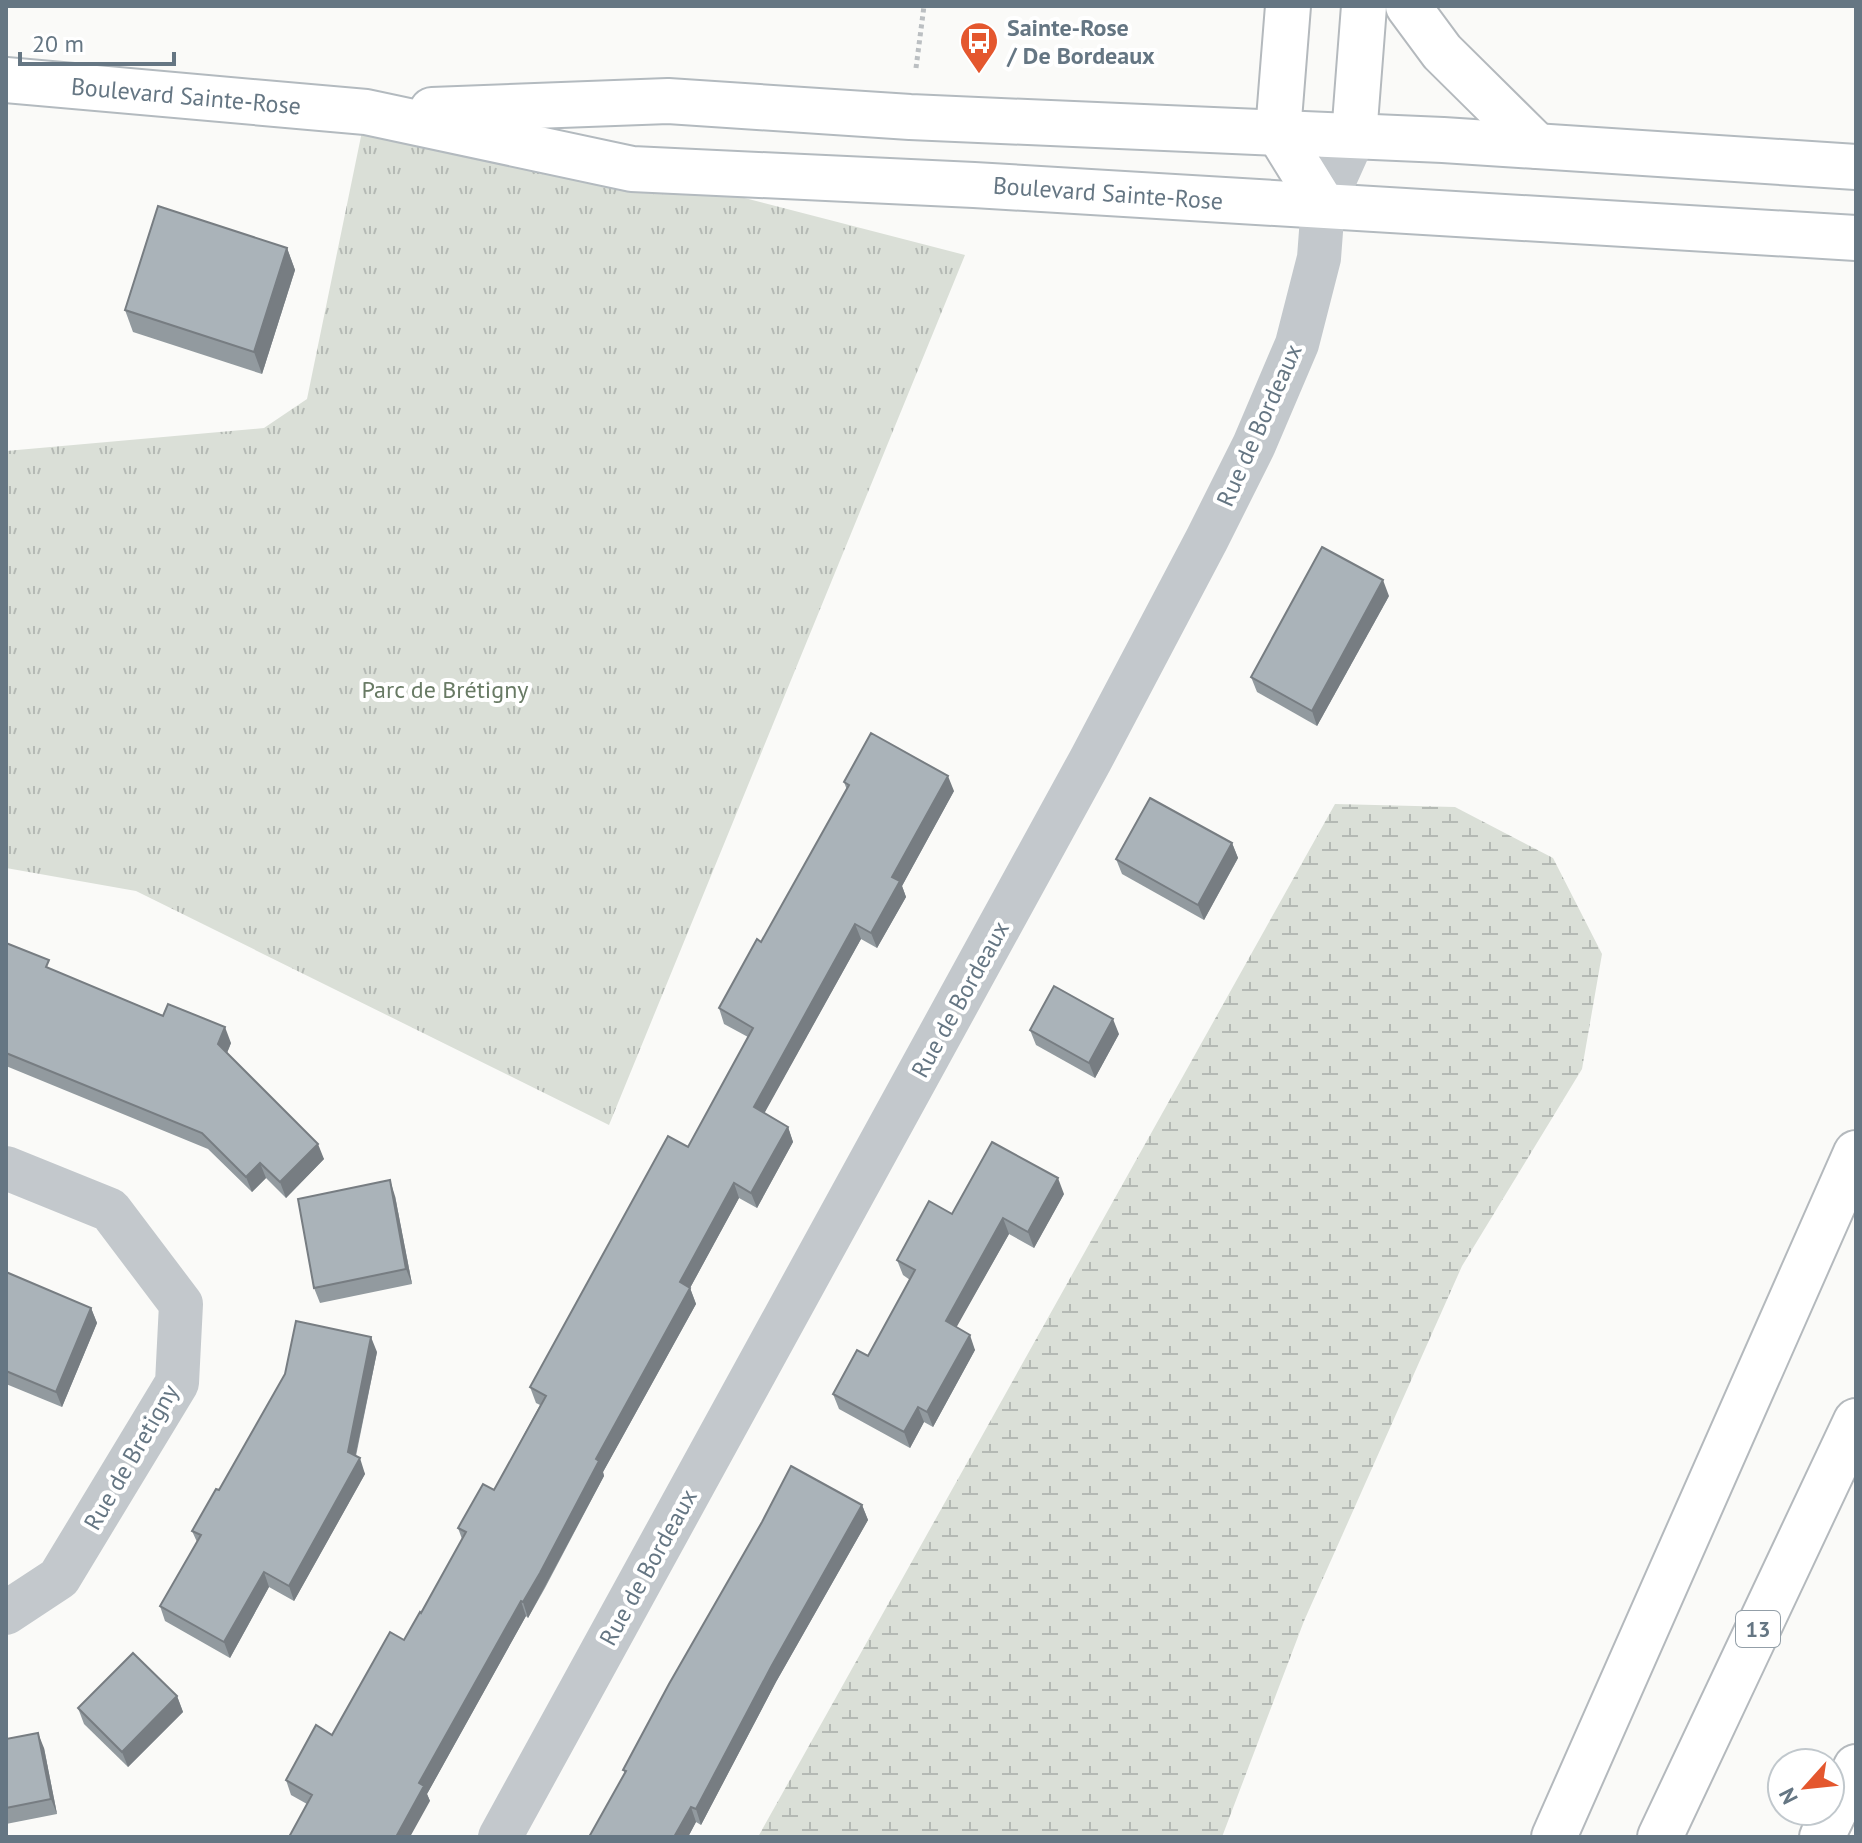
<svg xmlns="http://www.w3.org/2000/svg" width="1862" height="1843" viewBox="0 0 1862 1843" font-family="'PT Sans',sans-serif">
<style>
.wetland{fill:url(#wetland-marsh)}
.park{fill:url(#park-tufts)}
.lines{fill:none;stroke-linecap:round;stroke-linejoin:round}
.secondary-casing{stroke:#b3babf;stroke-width:48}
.highway-casing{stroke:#b4b9bd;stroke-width:48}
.path{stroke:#bbbfc2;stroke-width:5;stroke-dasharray:4 4;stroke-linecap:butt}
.street{stroke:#c3c8cc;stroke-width:44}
.secondary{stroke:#fff;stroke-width:44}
.highway{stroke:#fff;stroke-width:44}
.wall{fill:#929a9f}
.shaded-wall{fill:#777d82}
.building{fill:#aab3b9;stroke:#777d82;stroke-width:2}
.labels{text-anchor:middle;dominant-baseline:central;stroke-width:8;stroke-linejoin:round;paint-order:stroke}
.shield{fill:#fff;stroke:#939fa8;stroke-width:2}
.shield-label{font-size:22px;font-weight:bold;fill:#657683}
.poi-label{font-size:24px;font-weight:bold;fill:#657683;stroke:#fff;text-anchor:start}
.street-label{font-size:24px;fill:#657683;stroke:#fff}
.park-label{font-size:24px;fill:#687a64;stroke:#fff}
</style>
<defs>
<pattern id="wetland-marsh" width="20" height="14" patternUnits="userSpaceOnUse" patternTransform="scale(2)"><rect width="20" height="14" fill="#dadfd7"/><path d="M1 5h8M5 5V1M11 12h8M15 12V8" fill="none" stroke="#b4b9b4"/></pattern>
<pattern id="park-tufts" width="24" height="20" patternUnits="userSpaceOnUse" patternTransform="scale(2)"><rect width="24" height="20" fill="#dadfd7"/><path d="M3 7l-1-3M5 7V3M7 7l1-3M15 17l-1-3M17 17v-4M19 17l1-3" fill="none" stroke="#b4b9b4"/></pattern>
</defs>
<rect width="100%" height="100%" fill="#fafaf8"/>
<!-- wetland -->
<polygon class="wetland" points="1335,804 1455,807 1553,858 1602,954 1582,1069 1462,1266 1304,1621 1222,1837 758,1837"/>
<!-- park -->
<polygon class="park" points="366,112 632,169 965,255 609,1125 136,891 6,868 6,451 264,428 307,399"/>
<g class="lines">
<!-- secondary casing -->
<g class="secondary-casing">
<g id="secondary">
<polyline points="6,80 366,112 632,169 974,185 1856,238"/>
<polyline points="432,110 668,101 910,117 1443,140 1856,167"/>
</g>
</g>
<!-- highway casing -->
<g class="highway-casing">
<g id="highway">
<polyline points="1288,6 1278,132 1323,205"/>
<polyline points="1408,6 1442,52 1537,146"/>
<polyline points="1354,136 1364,6"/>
<polyline points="1554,1837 1856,1153"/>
<polyline points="1660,1837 1856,1421"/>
<polyline points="1822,1837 1856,1767"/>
</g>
</g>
<!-- path -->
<polyline class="path" points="916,68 924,6"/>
<!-- street -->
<g class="street">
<polyline points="6,1168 110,1210 181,1304 177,1383 59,1578 6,1613"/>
<polyline points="500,1837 1090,761 1207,539 1254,445 1297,344 1319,258 1323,205 1354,136"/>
</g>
<!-- secondary -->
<use href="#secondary" class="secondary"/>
<!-- highway -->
<use href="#highway" class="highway"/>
</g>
<!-- wall -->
<g class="wall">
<polygon points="287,248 295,270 262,374 133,332 125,310"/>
<polygon points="1389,596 1317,726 1257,692 1251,677"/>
<polygon points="844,782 954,791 902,886 906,897 877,948 861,939 764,1113 788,1127 793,1142 757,1208 739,1198 690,1288 696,1304 603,1472 604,1476 545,1588 528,1618 526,1616 427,1794 430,1801 307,1804 291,1795 286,1780 332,1735 404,1640 421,1613 462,1539 458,1528 494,1490 540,1405 536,1403 530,1387 688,1147 748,1037 724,1024 719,1008 761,942 847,790"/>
<polygon points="1232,843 1238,858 1204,920 1122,874 1116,859"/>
<polygon points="6,943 52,970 231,1043 227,1053 324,1159 286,1198 266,1178 252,1192 208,1149 6,1066"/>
<polygon points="1030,1030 1119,1034 1095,1078 1036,1045"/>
<polygon points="1064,1194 1034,1248 1009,1234 956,1327 975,1350 933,1427 924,1422 910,1448 839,1409 833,1394 868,1356 910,1280 903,1275 897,1260 952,1214"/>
<polygon points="395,1196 412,1284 320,1303 314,1288"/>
<polygon points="6,1272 91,1308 97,1323 62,1407 6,1384"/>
<polygon points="377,1352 356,1456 365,1474 294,1601 269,1587 230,1658 165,1621 160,1606 197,1542 192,1531 219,1490"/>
<polygon points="862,1505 868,1520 776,1682 701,1825 696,1822 688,1837 589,1837 625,1773 623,1770"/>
<polygon points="177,1696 183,1712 128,1767 84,1724 78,1708"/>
<polygon points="6,1739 44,1748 57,1814 6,1824"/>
</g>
<!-- shaded-wall -->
<g class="shaded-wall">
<polygon points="287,248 295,270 262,374 254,352"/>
<polygon points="1383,580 1389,596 1317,726 1312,711"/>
<polygon points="948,776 954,791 902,886 906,897 877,948 871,933 892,877"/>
<polygon points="1232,843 1238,858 1204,920 1198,905"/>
<polygon points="855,924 861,939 759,1123 754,1107"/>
<polygon points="1113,1019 1119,1034 1095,1078 1089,1063"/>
<polygon points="225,1027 231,1043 224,1060 218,1044"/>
<polygon points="788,1127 793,1142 757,1208 751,1193"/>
<polygon points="318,1144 324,1159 286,1198 280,1182"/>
<polygon points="260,1163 266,1178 252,1192 246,1177"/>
<polygon points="1058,1178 1064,1194 1034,1248 1028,1232"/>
<polygon points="390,1180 395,1196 412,1284 406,1269"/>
<polygon points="734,1183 739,1198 690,1288 696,1304 603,1472 604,1476 528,1618 523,1602 596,1459 680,1282"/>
<polygon points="1003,1218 1009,1234 951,1337 946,1321"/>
<polygon points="91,1308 97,1323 62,1407 56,1392"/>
<polygon points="970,1335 975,1350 933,1427 927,1412"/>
<polygon points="371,1337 377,1352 353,1467 348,1452"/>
<polygon points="918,1407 924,1422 910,1448 904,1432"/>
<polygon points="360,1458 365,1474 294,1601 289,1586"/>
<polygon points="862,1505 868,1520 776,1682 701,1825 696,1809 771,1667"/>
<polygon points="264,1572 269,1587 230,1658 224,1642"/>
<polygon points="521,1601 526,1616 427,1794 430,1801 410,1837 396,1837 419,1783"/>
<polygon points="177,1696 183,1712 128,1767 122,1752"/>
<polygon points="38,1733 44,1748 57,1814 51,1799"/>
<polygon points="691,1807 696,1822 688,1837 674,1837"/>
</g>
<!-- building -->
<g class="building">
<polygon points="158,206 287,248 254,352 125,310"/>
<polygon points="1322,547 1383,580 1312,711 1251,677"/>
<polygon points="871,733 948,776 892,877 900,881 871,933 855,924 754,1107 788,1127 751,1193 734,1183 680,1282 690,1288 596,1459 599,1461 540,1573 523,1602 521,1601 419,1783 424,1786 396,1837 289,1837 312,1795 286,1780 316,1725 332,1735 390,1632 404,1640 420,1612 421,1613 466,1532 458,1528 483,1484 494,1490 546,1396 530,1387 668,1136 688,1147 753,1028 719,1008 757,939 761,942 849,785 844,782"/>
<polygon points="1150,798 1232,843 1198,905 1116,859"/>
<polygon points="6,943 49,960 46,967 163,1016 168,1004 225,1027 218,1044 318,1144 280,1182 260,1163 246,1177 202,1133 6,1053"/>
<polygon points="1054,986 1113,1019 1089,1063 1030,1030"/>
<polygon points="992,1142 1058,1178 1028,1232 1003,1218 946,1321 970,1335 927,1412 918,1407 904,1432 833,1394 857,1350 868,1356 915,1270 897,1260 929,1201 952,1214"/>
<polygon points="390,1180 406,1269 314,1288 298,1199"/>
<polygon points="6,1272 91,1308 56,1392 6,1371"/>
<polygon points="296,1321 371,1337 348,1452 360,1458 289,1586 264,1572 224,1642 160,1606 201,1535 192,1531 216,1489 219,1490 285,1374"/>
<polygon points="791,1466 862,1505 771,1667 696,1809 691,1807 674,1837 589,1837 626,1771 623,1770 669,1684 762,1522"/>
<polygon points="133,1653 177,1696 122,1752 78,1708"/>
<polygon points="38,1733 51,1799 6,1808 6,1739"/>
</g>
<!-- icons -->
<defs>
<g id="bus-pin" transform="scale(2)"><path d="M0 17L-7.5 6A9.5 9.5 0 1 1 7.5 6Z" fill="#e4572e" stroke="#fff"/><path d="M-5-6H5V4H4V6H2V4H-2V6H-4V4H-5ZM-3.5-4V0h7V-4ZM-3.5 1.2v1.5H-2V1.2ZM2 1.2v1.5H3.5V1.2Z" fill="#fff"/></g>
</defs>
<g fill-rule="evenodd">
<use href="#bus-pin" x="979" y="41"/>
</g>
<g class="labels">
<!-- shield labels -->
<rect class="shield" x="1736" y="1611" width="44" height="36" rx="6"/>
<g class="shield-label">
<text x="1758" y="1629">13</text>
</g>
<!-- poi labels -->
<g class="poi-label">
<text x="1007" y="27">Sainte-Rose<tspan x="1007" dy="28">/ De Bordeaux</tspan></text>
</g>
<!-- street labels -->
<g class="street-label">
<text transform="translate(186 96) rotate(5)">Boulevard Sainte-Rose</text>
<text transform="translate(1108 193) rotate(4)">Boulevard Sainte-Rose</text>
<text transform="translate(1259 425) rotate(-66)">Rue de Bordeaux</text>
<text transform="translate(960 999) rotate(-61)">Rue de Bordeaux</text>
<text transform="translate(131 1457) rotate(-60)">Rue de Bretigny</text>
<text transform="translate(648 1567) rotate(-61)">Rue de Bordeaux</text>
</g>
<!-- park labels -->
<g class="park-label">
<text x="445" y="689">Parc de Brétigny</text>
</g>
</g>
<!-- border -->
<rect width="1862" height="1843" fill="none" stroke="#657683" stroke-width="16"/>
<!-- north arrow -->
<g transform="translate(1806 1787) rotate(243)"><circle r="38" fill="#ffffff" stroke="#c1c8cd" stroke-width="2"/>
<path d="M0-6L14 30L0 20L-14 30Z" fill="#e4572e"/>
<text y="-12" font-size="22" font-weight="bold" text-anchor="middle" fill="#657683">N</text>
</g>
<!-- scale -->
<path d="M20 52v12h154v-12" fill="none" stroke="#657683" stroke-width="4"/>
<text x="32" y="52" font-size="24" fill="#657683" stroke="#ffffff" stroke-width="6" paint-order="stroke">20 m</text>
</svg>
